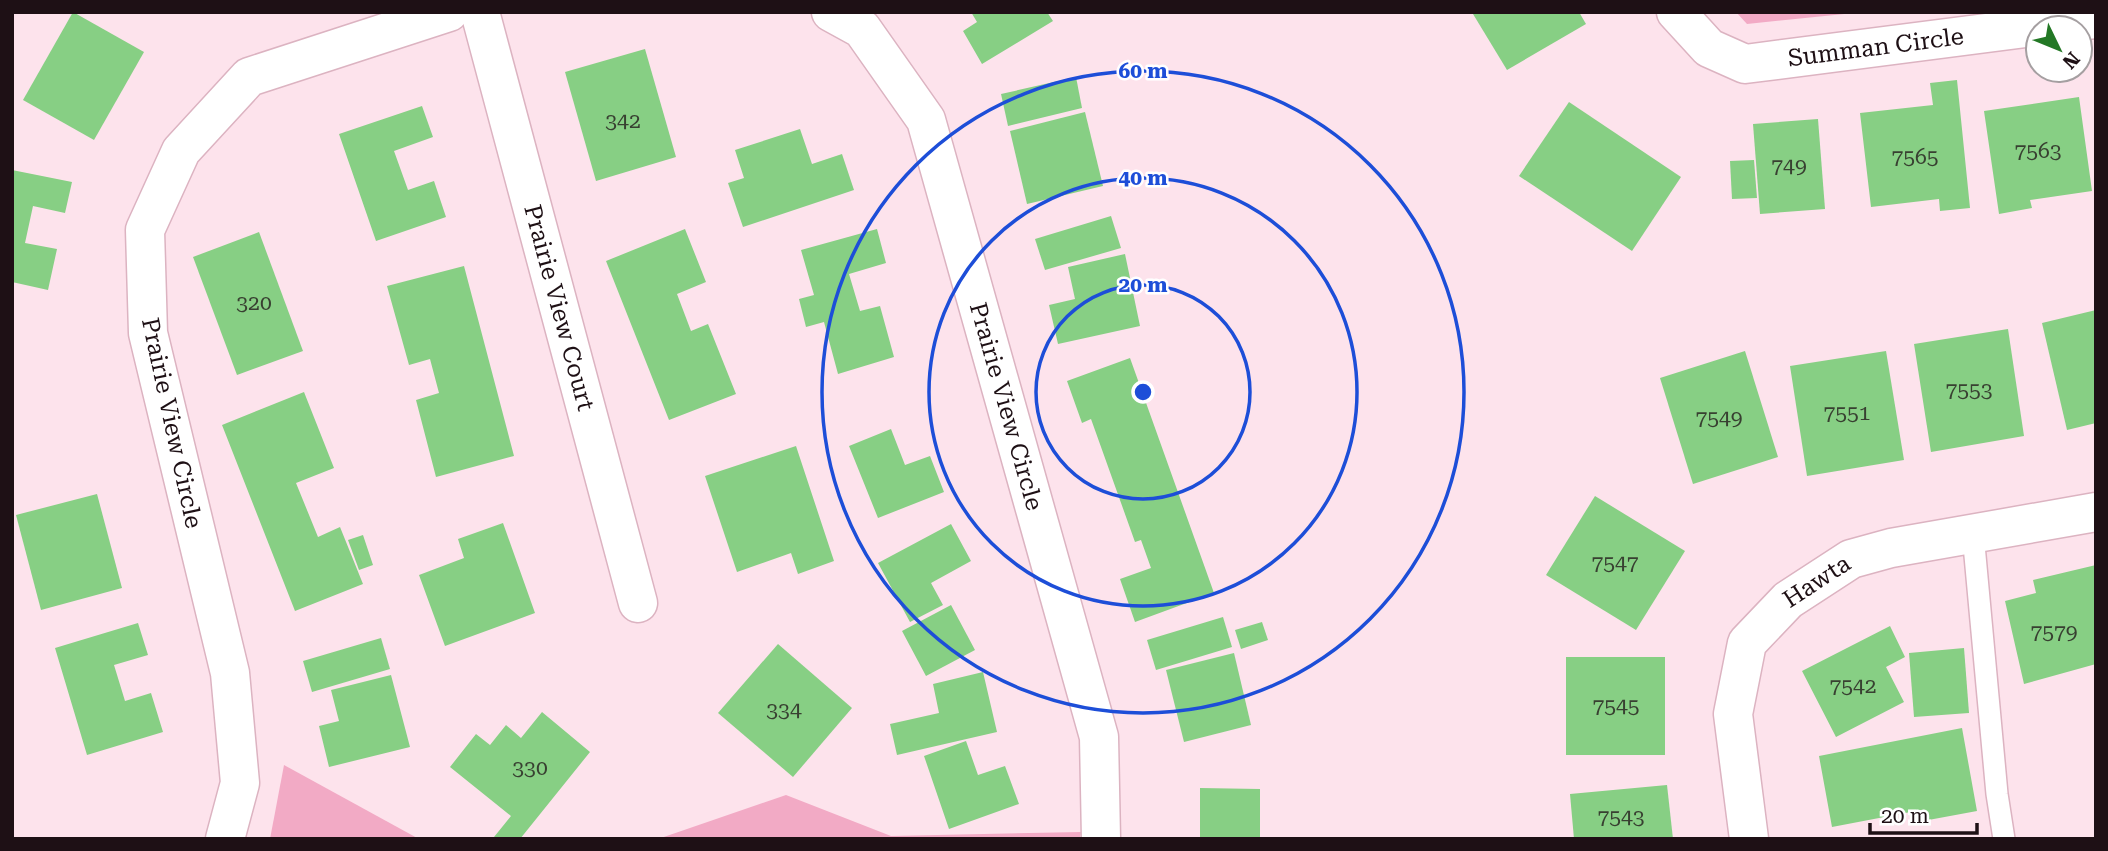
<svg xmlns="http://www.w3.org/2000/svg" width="2108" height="851" viewBox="0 0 2108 851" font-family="'Roboto Serif',serif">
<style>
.green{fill:#f2aac5}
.building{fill:#87cf84}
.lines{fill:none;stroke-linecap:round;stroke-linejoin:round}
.service-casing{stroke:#dcb3c1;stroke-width:24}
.minor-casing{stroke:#dcb3c1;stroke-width:41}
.service{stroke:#fff;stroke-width:21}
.minor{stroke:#fff;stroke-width:38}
.ring{fill:none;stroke:#1d4ed8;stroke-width:3.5}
.labels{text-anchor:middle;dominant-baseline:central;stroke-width:5;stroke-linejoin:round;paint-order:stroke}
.number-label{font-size:21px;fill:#384031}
.street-label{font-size:24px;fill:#1e1015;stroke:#fff}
.centre{fill:#1d4ed8;stroke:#fff;stroke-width:3.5}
.ring-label{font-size:21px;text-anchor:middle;font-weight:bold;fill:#1d4ed8;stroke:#fff;stroke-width:5;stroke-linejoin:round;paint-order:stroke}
</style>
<rect width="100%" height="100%" fill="#fde3ec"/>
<!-- green -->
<g class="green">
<polygon points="1736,12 1864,12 1747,24"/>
<polygon points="284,765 419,839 270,839"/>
<polygon points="786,795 891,836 1081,832 1080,839 658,839"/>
</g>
<!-- building -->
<g class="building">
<polygon points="73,12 144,52 94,140 23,100"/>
<polygon points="971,12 1047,12 1053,21 982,64 963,31 977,22"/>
<polygon points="1476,12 1579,12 1586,24 1507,70 1473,14"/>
<polygon points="645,49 676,157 596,181 565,72"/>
<polygon points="1076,77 1082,108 1008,126 1001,94"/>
<polygon points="1957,80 1970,208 1940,211 1939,199 1871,207 1860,113 1933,105 1930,83"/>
<polygon points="2079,97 2092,191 2030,200 2032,208 1999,214 1984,111"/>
<polygon points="1569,102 1681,177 1632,251 1519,176"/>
<polygon points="422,106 433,137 394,151 408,190 434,181 446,217 376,241 339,134"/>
<polygon points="1085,112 1103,186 1027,204 1010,131"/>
<polygon points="1818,119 1825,209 1760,214 1753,124"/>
<polygon points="800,129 812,164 842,154 854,190 743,227 728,183 744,178 735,150"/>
<polygon points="1754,160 1757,198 1732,199 1730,161"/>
<polygon points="12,170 72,182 65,213 33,206 25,243 57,249 48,290 12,282"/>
<polygon points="1111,216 1121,248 1045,270 1035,239"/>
<polygon points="685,229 706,282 677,294 691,331 708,324 736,394 669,420 606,261"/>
<polygon points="877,229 886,263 849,274 860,311 880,306 894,357 838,374 824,322 806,327 799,299 814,295 801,250"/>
<polygon points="259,232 303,351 237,375 193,257"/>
<polygon points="1125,254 1140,326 1058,344 1049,305 1075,299 1068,267"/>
<polygon points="464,266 514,456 436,477 416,400 439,393 430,359 409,365 387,286"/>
<polygon points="2096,310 2096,423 2067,430 2042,323"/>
<polygon points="2008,329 2024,436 1931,452 1914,344"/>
<polygon points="1745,351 1778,457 1693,484 1660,378"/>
<polygon points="1886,351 1904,460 1807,476 1790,366"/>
<polygon points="1130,358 1214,593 1135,622 1120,579 1151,568 1141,540 1135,542 1091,419 1082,423 1067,381"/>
<polygon points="304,392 334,468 296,483 318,537 340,527 363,584 295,611 222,425"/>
<polygon points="891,429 905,465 930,456 944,492 878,518 849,446"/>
<polygon points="796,446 834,561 798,574 791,553 737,572 705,476"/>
<polygon points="97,494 122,588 41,610 16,515"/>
<polygon points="1595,496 1685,551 1636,630 1546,575"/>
<polygon points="503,523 535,613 445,646 419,575 464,558 458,539"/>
<polygon points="951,524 971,561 931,583 943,605 910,622 878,563"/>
<polygon points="363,535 373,565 359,570 348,540"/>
<polygon points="2096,565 2096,664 2024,684 2005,601 2036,593 2033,580"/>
<polygon points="951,605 975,650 926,676 902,631"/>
<polygon points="1223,617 1232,647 1156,670 1147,640"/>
<polygon points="1262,622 1268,640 1241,649 1235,630"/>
<polygon points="138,623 148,655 114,665 125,701 151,693 163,732 87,755 55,648"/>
<polygon points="1890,626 1905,657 1886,667 1904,702 1836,737 1802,671"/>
<polygon points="381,638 390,669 312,692 303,661"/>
<polygon points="778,644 852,708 793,777 718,713"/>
<polygon points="1964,648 1969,713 1914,717 1909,653"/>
<polygon points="1234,653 1251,725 1184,742 1166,670"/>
<rect x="1566" y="657" width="99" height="98"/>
<polygon points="983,672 997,732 897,755 890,724 939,713 933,684"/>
<polygon points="391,675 410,747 329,767 319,726 339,721 331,690"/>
<polygon points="542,712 590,752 520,839 496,839 494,837 511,816 450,767 476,734 490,745 506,725 521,738"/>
<polygon points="1962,728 1977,811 1923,821 1921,810 1832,827 1819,756"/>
<polygon points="966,741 978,775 1005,766 1019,804 949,829 924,756"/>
<polygon points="1667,785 1673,839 1574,839 1570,794"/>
<polygon points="1200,788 1260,789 1260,839 1200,837"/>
</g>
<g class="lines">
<!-- service casing -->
<g class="service-casing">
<polyline id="service" points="1973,534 1997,794 2004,839"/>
</g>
<!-- minor casing -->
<g class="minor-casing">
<g id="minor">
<path id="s1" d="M480,12L638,603"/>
<path id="s2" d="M831,12L862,29L926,120L1099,737L1101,839"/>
<path id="s3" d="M1676,12L1709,48L1745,64L2096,19"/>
<polyline points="225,839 240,783 230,673 148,333 145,230 181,151 249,77 449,12"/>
<path id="s4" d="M1749,839L1733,714L1747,643L1788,600L1851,559L1891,548L2096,512"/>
</g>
</g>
<!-- service -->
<use href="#service" class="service"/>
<!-- minor -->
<use href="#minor" class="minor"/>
</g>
<!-- distance rings -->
<g class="ring">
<circle cx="1143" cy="392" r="107"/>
<circle cx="1143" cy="392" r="214"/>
<circle cx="1143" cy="392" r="321"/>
</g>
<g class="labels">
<!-- number labels -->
<g class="number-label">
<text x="623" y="121">342</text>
<text x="2038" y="151">7563</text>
<text x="1915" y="157">7565</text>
<text x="1789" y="166">749</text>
<text x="254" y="303">320</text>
<text x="1969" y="390">7553</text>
<text x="1847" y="413">7551</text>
<text x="1719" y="418">7549</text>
<text x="1615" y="563">7547</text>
<text x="2054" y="632">7579</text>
<text x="1853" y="686">7542</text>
<text x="1616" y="706">7545</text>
<text x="784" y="710">334</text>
<text x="530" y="768">330</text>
<text x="1621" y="817">7543</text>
</g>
<!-- street labels -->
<g class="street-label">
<text stroke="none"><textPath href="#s3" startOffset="220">Summan Circle</textPath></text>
<text stroke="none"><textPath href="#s1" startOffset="306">Prairie View Court</textPath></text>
<text stroke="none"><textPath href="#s2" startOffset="444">Prairie View Circle</textPath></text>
<text transform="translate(172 423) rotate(78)">Prairie View Circle</text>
<text stroke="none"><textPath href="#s4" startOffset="292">Hawta</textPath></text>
</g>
</g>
<circle cx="1143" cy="392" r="10" class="centre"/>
<g class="ring-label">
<text x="1143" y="78">60 m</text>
<text x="1143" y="185">40 m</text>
<text x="1143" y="292">20 m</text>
</g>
<!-- border -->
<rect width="2108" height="851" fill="none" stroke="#1e1015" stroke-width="28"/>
<!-- north arrow -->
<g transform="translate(2059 49) rotate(133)"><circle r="33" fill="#ffffff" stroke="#a59fa1" stroke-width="2"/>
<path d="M0-5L12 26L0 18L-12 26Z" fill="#237825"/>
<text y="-10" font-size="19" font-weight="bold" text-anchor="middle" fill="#1e1015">N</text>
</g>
<!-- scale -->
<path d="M1870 823v10h107v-10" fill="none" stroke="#1e1015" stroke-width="3.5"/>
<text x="1881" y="823" font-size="21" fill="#1e1015" stroke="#ffffff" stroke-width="5" paint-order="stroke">20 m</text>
</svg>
